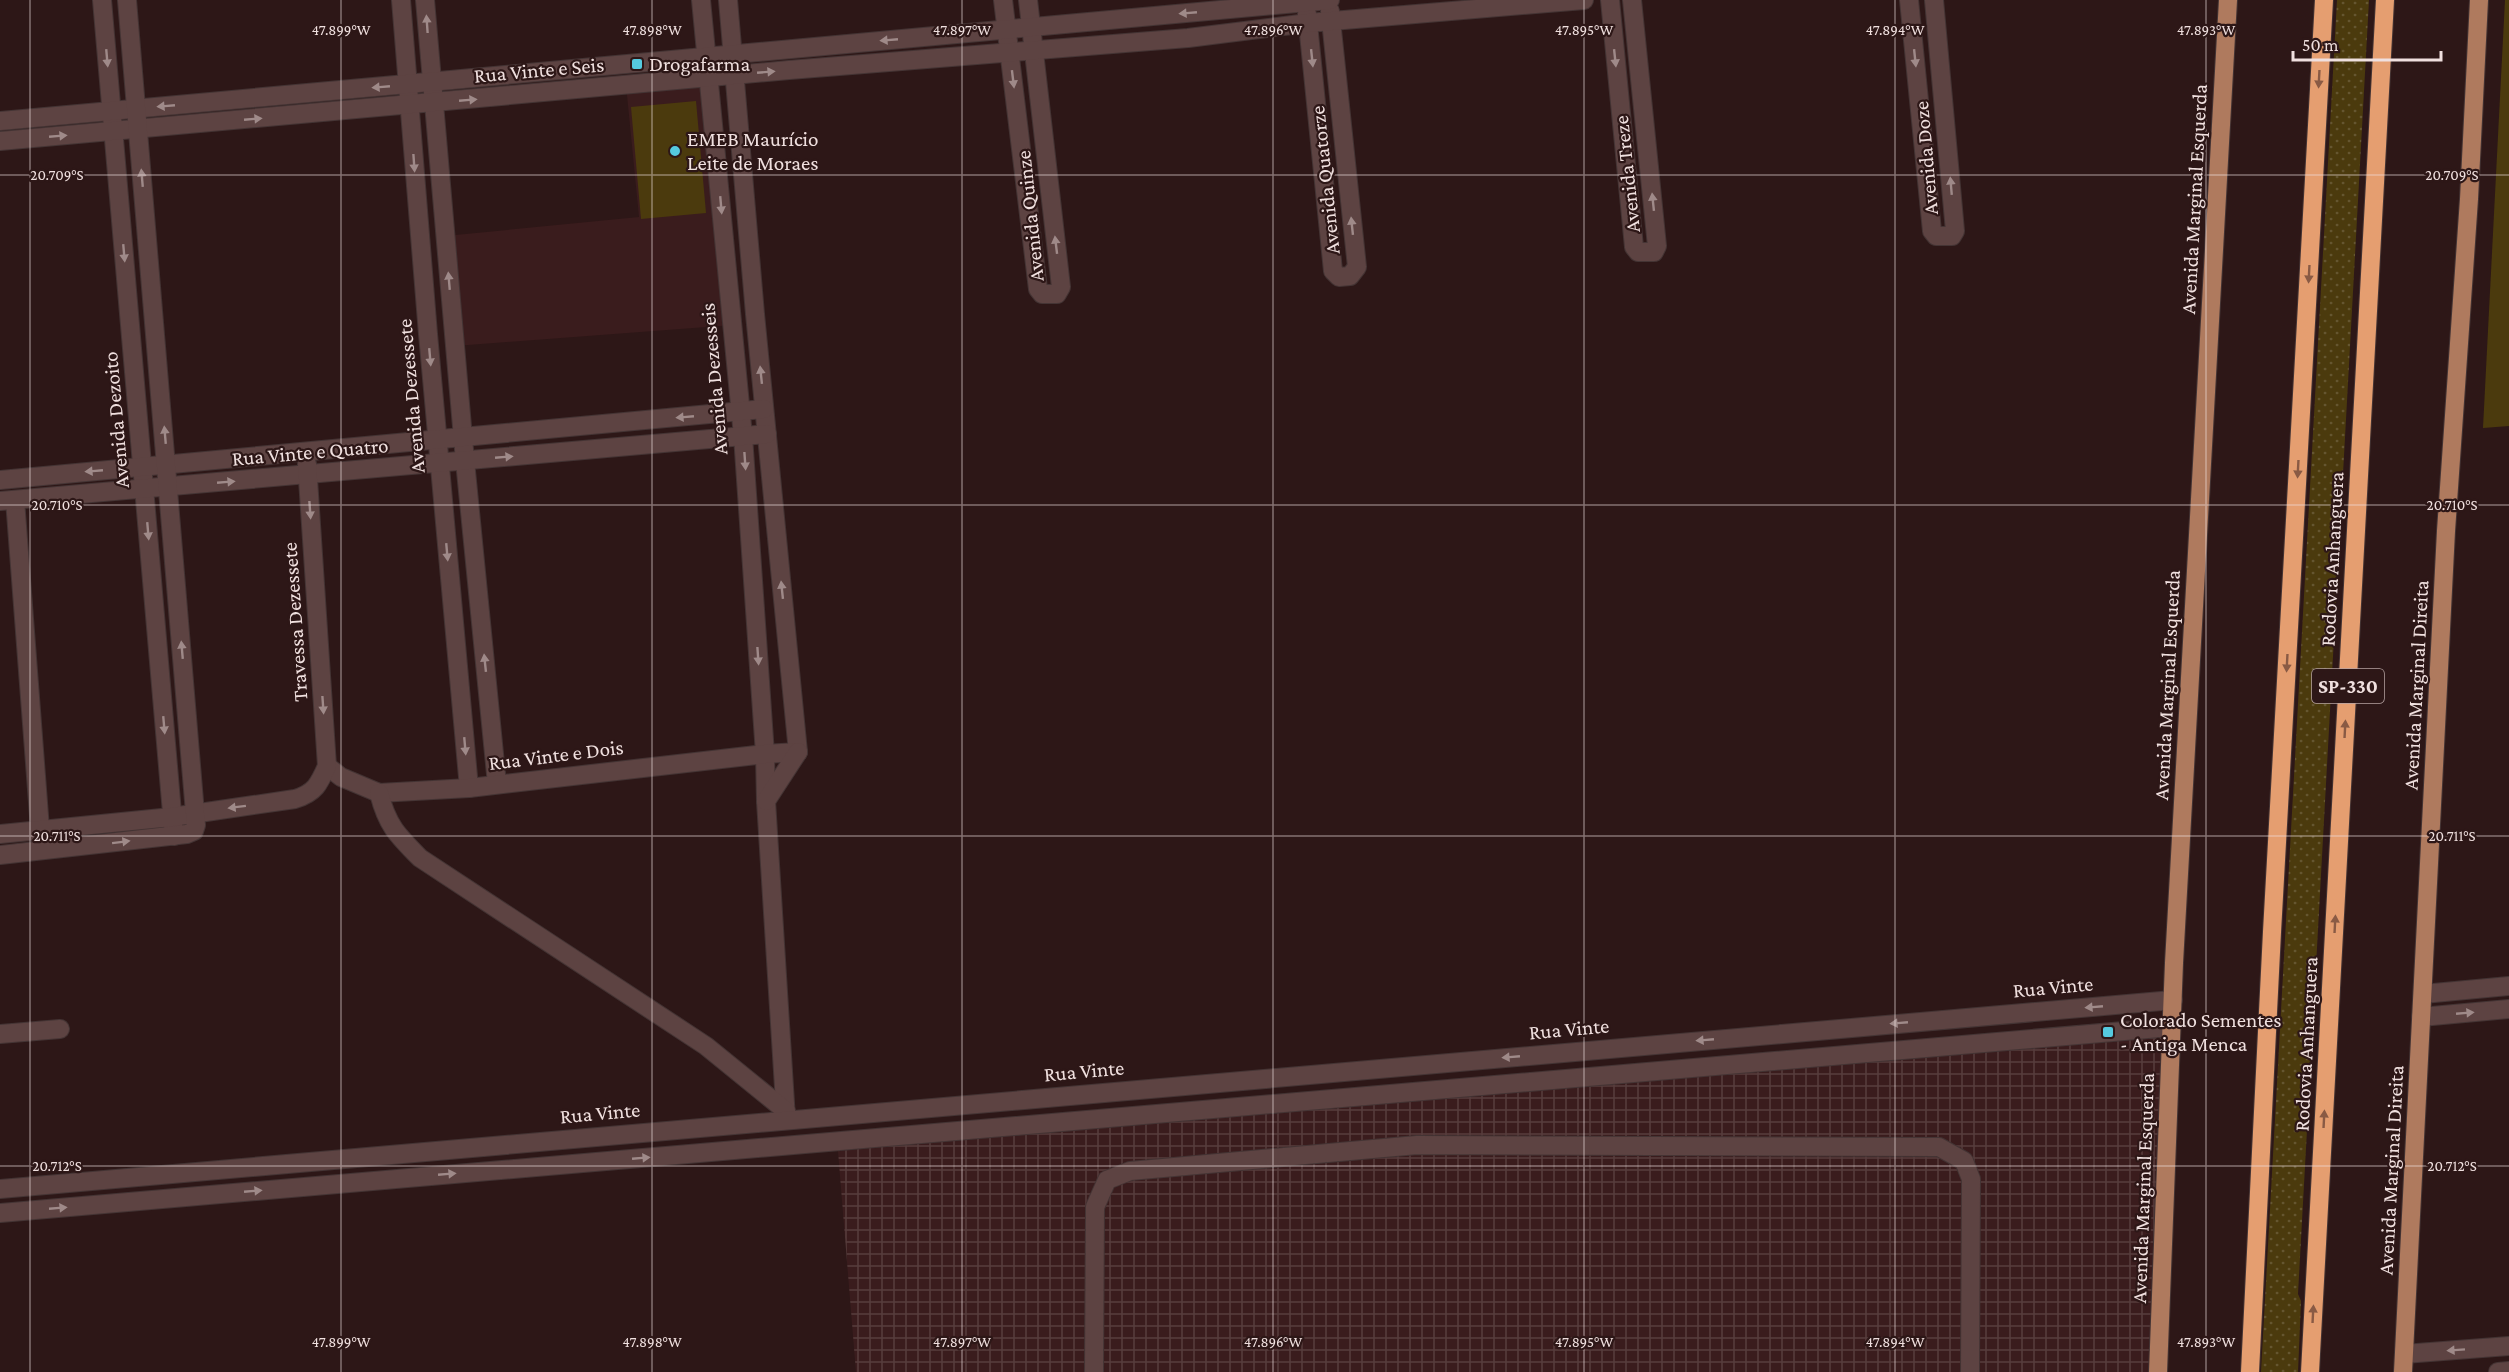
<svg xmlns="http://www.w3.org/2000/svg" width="2509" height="1372" viewBox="0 0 2509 1372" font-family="'Crimson Pro',serif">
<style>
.built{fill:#3a1c1d}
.industrial{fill:url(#industrial-grid)}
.grass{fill:url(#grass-dots)}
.pitch{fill:#4b3a0d}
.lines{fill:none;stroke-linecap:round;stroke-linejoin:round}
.minor-casing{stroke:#443434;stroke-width:20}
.major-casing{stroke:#443434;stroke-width:20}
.highway-casing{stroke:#443434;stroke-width:20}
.minor{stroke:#5d4342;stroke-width:18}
.major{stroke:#af7a5e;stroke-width:18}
.highway{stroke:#e59e70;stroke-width:18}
.oneway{fill:#9f8a89}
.oneway2{fill:#895a44}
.ticks{fill:none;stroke:#f0e0df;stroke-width:1.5;stroke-opacity:0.45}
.poi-dot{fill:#55cadf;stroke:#2d1717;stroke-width:2}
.labels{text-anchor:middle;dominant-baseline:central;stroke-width:4.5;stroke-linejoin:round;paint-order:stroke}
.shield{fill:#2d1717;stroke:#b6a4a3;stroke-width:1.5}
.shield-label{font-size:20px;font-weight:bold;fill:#f0e0df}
.poi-label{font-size:21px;fill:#f0e0df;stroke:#2d1717;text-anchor:start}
.street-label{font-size:21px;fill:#f0e0df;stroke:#2d1717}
.ticks-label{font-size:15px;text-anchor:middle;fill:#f0e0df;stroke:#2d1717;stroke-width:4.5;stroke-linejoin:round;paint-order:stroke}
</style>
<defs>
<pattern id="industrial-grid" width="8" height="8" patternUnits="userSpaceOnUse" patternTransform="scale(1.5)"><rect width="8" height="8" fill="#3a1c1d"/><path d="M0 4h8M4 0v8" fill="none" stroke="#573d3d"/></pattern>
<pattern id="grass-dots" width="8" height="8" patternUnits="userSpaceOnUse" patternTransform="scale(1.5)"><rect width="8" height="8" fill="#4b3a0d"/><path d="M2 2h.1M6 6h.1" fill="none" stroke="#655630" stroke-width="1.8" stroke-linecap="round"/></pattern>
</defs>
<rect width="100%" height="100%" fill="#2d1717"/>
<!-- built -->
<polygon class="built" points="709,77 733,325 455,346 445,236 639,217 626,85"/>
<!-- industrial -->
<polygon class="industrial" points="2167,1033 2158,1372 856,1372 838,1151 1380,1098"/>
<!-- grass -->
<polygon class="grass" points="2337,0 2369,0 2298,1294 2301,1301 2298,1372 2261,1372"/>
<!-- pitch -->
<g class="pitch">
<polygon points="2505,0 2509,0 2509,426 2483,428"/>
<polygon points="696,101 706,213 641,219 631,107"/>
</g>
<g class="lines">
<!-- minor casing -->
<g class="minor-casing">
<g id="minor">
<polyline points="102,0 174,836"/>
<polyline points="401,0 428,334 469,788"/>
<polyline points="425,0 465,461 497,784"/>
<polyline points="701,0 743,436 765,754 766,801 786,1119"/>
<polyline points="728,0 755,314 798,752"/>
<polyline points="1003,0 1038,289 1042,294 1057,294 1061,287 1028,0"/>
<polyline points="1610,0 1634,247 1638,252 1654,252 1657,246 1632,0"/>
<polyline points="1909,0 1932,231 1936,236 1952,236 1955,231 1934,0"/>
<polyline points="1307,14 1333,271 1339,277 1350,276 1357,267 1330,11"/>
<polyline points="0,121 1330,0"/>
<polyline points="0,141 789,70 1188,38 1308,23 1584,0"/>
<polyline points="0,480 764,409"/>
<polyline points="15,500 41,842"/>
<polyline points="0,501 767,434"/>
<polyline points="327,766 341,777 379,793 469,788 765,754 798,752"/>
<path d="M379,793C387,825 397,835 420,858L706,1046L786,1111"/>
<polyline points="766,801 798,752"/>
<path d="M0,834L172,817L295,799C315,793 319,784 327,766L307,464"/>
<polyline points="0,855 187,834 194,831 196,825 127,0"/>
<polyline points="2423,994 2509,986"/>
<polyline points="2421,1017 2509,1009"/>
<polyline points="0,1034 60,1029"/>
<polyline points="0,1189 2173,1000"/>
<polyline points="0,1213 2171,1027"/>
<polyline points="2404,1354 2509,1346"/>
<polyline points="1094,1372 1095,1207 1107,1180 1130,1171 1417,1145 1939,1147 1964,1161 1971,1179 1970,1372"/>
<polyline points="2498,1372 2509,1371"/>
</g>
</g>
<!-- major casing -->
<g class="major-casing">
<g id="major">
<polyline points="2158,1372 2174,963 2228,0"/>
<polyline points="2403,1372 2446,531 2469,199 2479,0"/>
</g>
</g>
<!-- highway casing -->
<g class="highway-casing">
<g id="highway">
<polyline points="2250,1372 2272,932 2324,0"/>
<polyline points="2310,1372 2385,0"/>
</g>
</g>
<!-- minor -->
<use href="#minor" class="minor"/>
<!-- major -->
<use href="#major" class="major"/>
<!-- highway -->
<use href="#highway" class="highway"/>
</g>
<!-- one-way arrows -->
<defs><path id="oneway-solid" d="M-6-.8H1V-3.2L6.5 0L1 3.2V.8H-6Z" transform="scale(1.5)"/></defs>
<g class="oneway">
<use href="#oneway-solid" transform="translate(1188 13) rotate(175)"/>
<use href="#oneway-solid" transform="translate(427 24) rotate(-94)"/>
<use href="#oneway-solid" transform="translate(889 40) rotate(175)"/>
<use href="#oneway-solid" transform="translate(107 58) rotate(85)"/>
<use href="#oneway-solid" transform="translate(1312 58) rotate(84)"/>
<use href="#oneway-solid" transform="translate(1615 58) rotate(84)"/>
<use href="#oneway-solid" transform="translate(1915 58) rotate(84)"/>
<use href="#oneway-solid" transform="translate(766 72) rotate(-5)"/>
<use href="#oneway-solid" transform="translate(1013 79) rotate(83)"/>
<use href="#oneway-solid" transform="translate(381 87) rotate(175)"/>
<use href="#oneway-solid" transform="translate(468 100) rotate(-5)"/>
<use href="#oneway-solid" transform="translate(166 106) rotate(175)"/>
<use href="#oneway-solid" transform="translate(253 119) rotate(-5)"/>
<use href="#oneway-solid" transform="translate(58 136) rotate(-5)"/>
<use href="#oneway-solid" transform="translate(414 163) rotate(86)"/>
<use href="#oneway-solid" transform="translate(142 178) rotate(-95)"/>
<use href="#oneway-solid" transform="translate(1951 186) rotate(-95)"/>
<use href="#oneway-solid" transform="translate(1653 202) rotate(-96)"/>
<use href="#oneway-solid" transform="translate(721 205) rotate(85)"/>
<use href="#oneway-solid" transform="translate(1352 226) rotate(-96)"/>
<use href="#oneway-solid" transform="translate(1056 245) rotate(-97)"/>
<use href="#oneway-solid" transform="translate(124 253) rotate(85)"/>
<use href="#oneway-solid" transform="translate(449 281) rotate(-95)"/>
<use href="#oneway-solid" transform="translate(430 357) rotate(85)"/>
<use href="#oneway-solid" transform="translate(761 375) rotate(-96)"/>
<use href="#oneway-solid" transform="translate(685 417) rotate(175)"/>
<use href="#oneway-solid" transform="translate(165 435) rotate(-95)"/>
<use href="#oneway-solid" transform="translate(504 457) rotate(-5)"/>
<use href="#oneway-solid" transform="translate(745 461) rotate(86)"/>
<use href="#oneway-solid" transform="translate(94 471) rotate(175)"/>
<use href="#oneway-solid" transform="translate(226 482) rotate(-5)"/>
<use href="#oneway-solid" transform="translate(310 510) rotate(86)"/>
<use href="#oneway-solid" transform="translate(148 531) rotate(85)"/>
<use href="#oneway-solid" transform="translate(447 552) rotate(85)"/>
<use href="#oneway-solid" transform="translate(782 590) rotate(-96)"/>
<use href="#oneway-solid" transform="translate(182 650) rotate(-95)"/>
<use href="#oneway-solid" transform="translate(758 656) rotate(86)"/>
<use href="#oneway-solid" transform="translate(485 663) rotate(-96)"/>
<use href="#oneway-solid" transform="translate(323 705) rotate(86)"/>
<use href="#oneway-solid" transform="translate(164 725) rotate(85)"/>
<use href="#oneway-solid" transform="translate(465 746) rotate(85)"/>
<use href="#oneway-solid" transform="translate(237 807) rotate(173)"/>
<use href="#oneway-solid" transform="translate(121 842) rotate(-7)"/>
<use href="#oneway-solid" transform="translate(2094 1007) rotate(175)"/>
<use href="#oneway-solid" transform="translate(2465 1013) rotate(-5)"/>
<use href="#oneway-solid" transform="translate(1899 1023) rotate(175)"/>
<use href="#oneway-solid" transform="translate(1705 1040) rotate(175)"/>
<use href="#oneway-solid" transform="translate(1511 1057) rotate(175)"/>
<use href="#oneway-solid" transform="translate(641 1158) rotate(-5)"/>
<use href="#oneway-solid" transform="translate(447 1174) rotate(-5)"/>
<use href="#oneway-solid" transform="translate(253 1191) rotate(-5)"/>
<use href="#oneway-solid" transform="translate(58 1208) rotate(-5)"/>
<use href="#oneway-solid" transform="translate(2456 1350) rotate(176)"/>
</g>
<g class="oneway2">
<use href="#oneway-solid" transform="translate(2319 79) rotate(93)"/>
<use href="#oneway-solid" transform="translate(2309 274) rotate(93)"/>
<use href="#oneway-solid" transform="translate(2298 469) rotate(93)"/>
<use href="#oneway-solid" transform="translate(2287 663) rotate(93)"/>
<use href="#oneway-solid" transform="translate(2345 729) rotate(-87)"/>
<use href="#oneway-solid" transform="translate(2335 924) rotate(-87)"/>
<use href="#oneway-solid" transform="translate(2324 1119) rotate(-87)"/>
<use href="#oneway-solid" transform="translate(2313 1314) rotate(-87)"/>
</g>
<!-- ticks -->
<path class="ticks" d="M30,0V1372M341,0V1372M652,0V1372M962,0V1372M1273,0V1372M1584,0V1372M1895,0V1372M2206,0V1372M0,175H2509M0,505H2509M0,836H2509M0,1166H2509"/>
<!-- markers -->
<g class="poi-dot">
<rect x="631" y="58" width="12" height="12" rx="3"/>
<circle cx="675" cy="151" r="6"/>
<rect x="2102" y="1026" width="12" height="12" rx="3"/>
</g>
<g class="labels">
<!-- shield labels -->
<rect class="shield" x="2312" y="669" width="72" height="34" rx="4.5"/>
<g class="shield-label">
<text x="2348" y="686">SP-330</text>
</g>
<!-- poi labels -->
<g class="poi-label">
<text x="649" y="64">Drogafarma</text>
<text x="687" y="139">EMEB Maurício<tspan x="687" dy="24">Leite de Moraes</tspan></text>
<text x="2120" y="1020">Colorado Sementes<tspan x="2120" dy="24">- Antiga Menca</tspan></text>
</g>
<!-- street labels -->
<g class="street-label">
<text transform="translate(539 70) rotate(-5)">Rua Vinte e Seis</text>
<text transform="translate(1926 158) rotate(-95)">Avenida Doze</text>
<text transform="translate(1627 174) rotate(-96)">Avenida Treze</text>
<text transform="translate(1325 180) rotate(-96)">Avenida Quatorze</text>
<text transform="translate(2194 199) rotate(-87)">Avenida Marginal Esquerda</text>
<text transform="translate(1030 216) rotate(-96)">Avenida Quinze</text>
<text transform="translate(714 379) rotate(-95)">Avenida Dezesseis</text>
<text transform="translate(411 396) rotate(-95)">Avenida Dezessete</text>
<text transform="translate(116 420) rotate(-95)">Avenida Dezoito</text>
<text transform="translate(310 452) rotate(-5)">Rua Vinte e Quatro</text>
<text transform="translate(2332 559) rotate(-87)">Rodovia Anhanguera</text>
<text transform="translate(295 622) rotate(-94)">Travessa Dezessete</text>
<text transform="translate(2167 685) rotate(-87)">Avenida Marginal Esquerda</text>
<text transform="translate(2416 685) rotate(-87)">Avenida Marginal Direita</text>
<text transform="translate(556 755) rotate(-7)">Rua Vinte e Dois</text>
<text transform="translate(2053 987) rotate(-5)">Rua Vinte</text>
<text transform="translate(1569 1029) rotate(-5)">Rua Vinte</text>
<text transform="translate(2306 1044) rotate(-87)">Rodovia Anhanguera</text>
<text transform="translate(1084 1071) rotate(-5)">Rua Vinte</text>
<text transform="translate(600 1113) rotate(-5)">Rua Vinte</text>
<text transform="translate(2391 1170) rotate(-87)">Avenida Marginal Direita</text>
<text transform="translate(2143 1188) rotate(-88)">Avenida Marginal Esquerda</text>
</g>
</g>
<g class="ticks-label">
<text x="341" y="35">47.899°W</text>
<text x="652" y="35">47.898°W</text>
<text x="962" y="35">47.897°W</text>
<text x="1273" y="35">47.896°W</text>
<text x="1584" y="35">47.895°W</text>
<text x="1895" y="35">47.894°W</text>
<text x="2206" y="35">47.893°W</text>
<text x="57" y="180">20.709°S</text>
<text x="2452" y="180">20.709°S</text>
<text x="57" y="510">20.710°S</text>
<text x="2452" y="510">20.710°S</text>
<text x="57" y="841">20.711°S</text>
<text x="2452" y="841">20.711°S</text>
<text x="57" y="1171">20.712°S</text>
<text x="2452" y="1171">20.712°S</text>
<text x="341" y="1347">47.899°W</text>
<text x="652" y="1347">47.898°W</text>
<text x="962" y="1347">47.897°W</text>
<text x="1273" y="1347">47.896°W</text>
<text x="1584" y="1347">47.895°W</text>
<text x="1895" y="1347">47.894°W</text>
<text x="2206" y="1347">47.893°W</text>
</g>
<!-- scale -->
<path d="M2293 51v9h148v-9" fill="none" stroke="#f0e0df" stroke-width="3"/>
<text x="2302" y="51" font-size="18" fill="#f0e0df" stroke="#2d1717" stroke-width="4.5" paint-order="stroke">50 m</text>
</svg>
